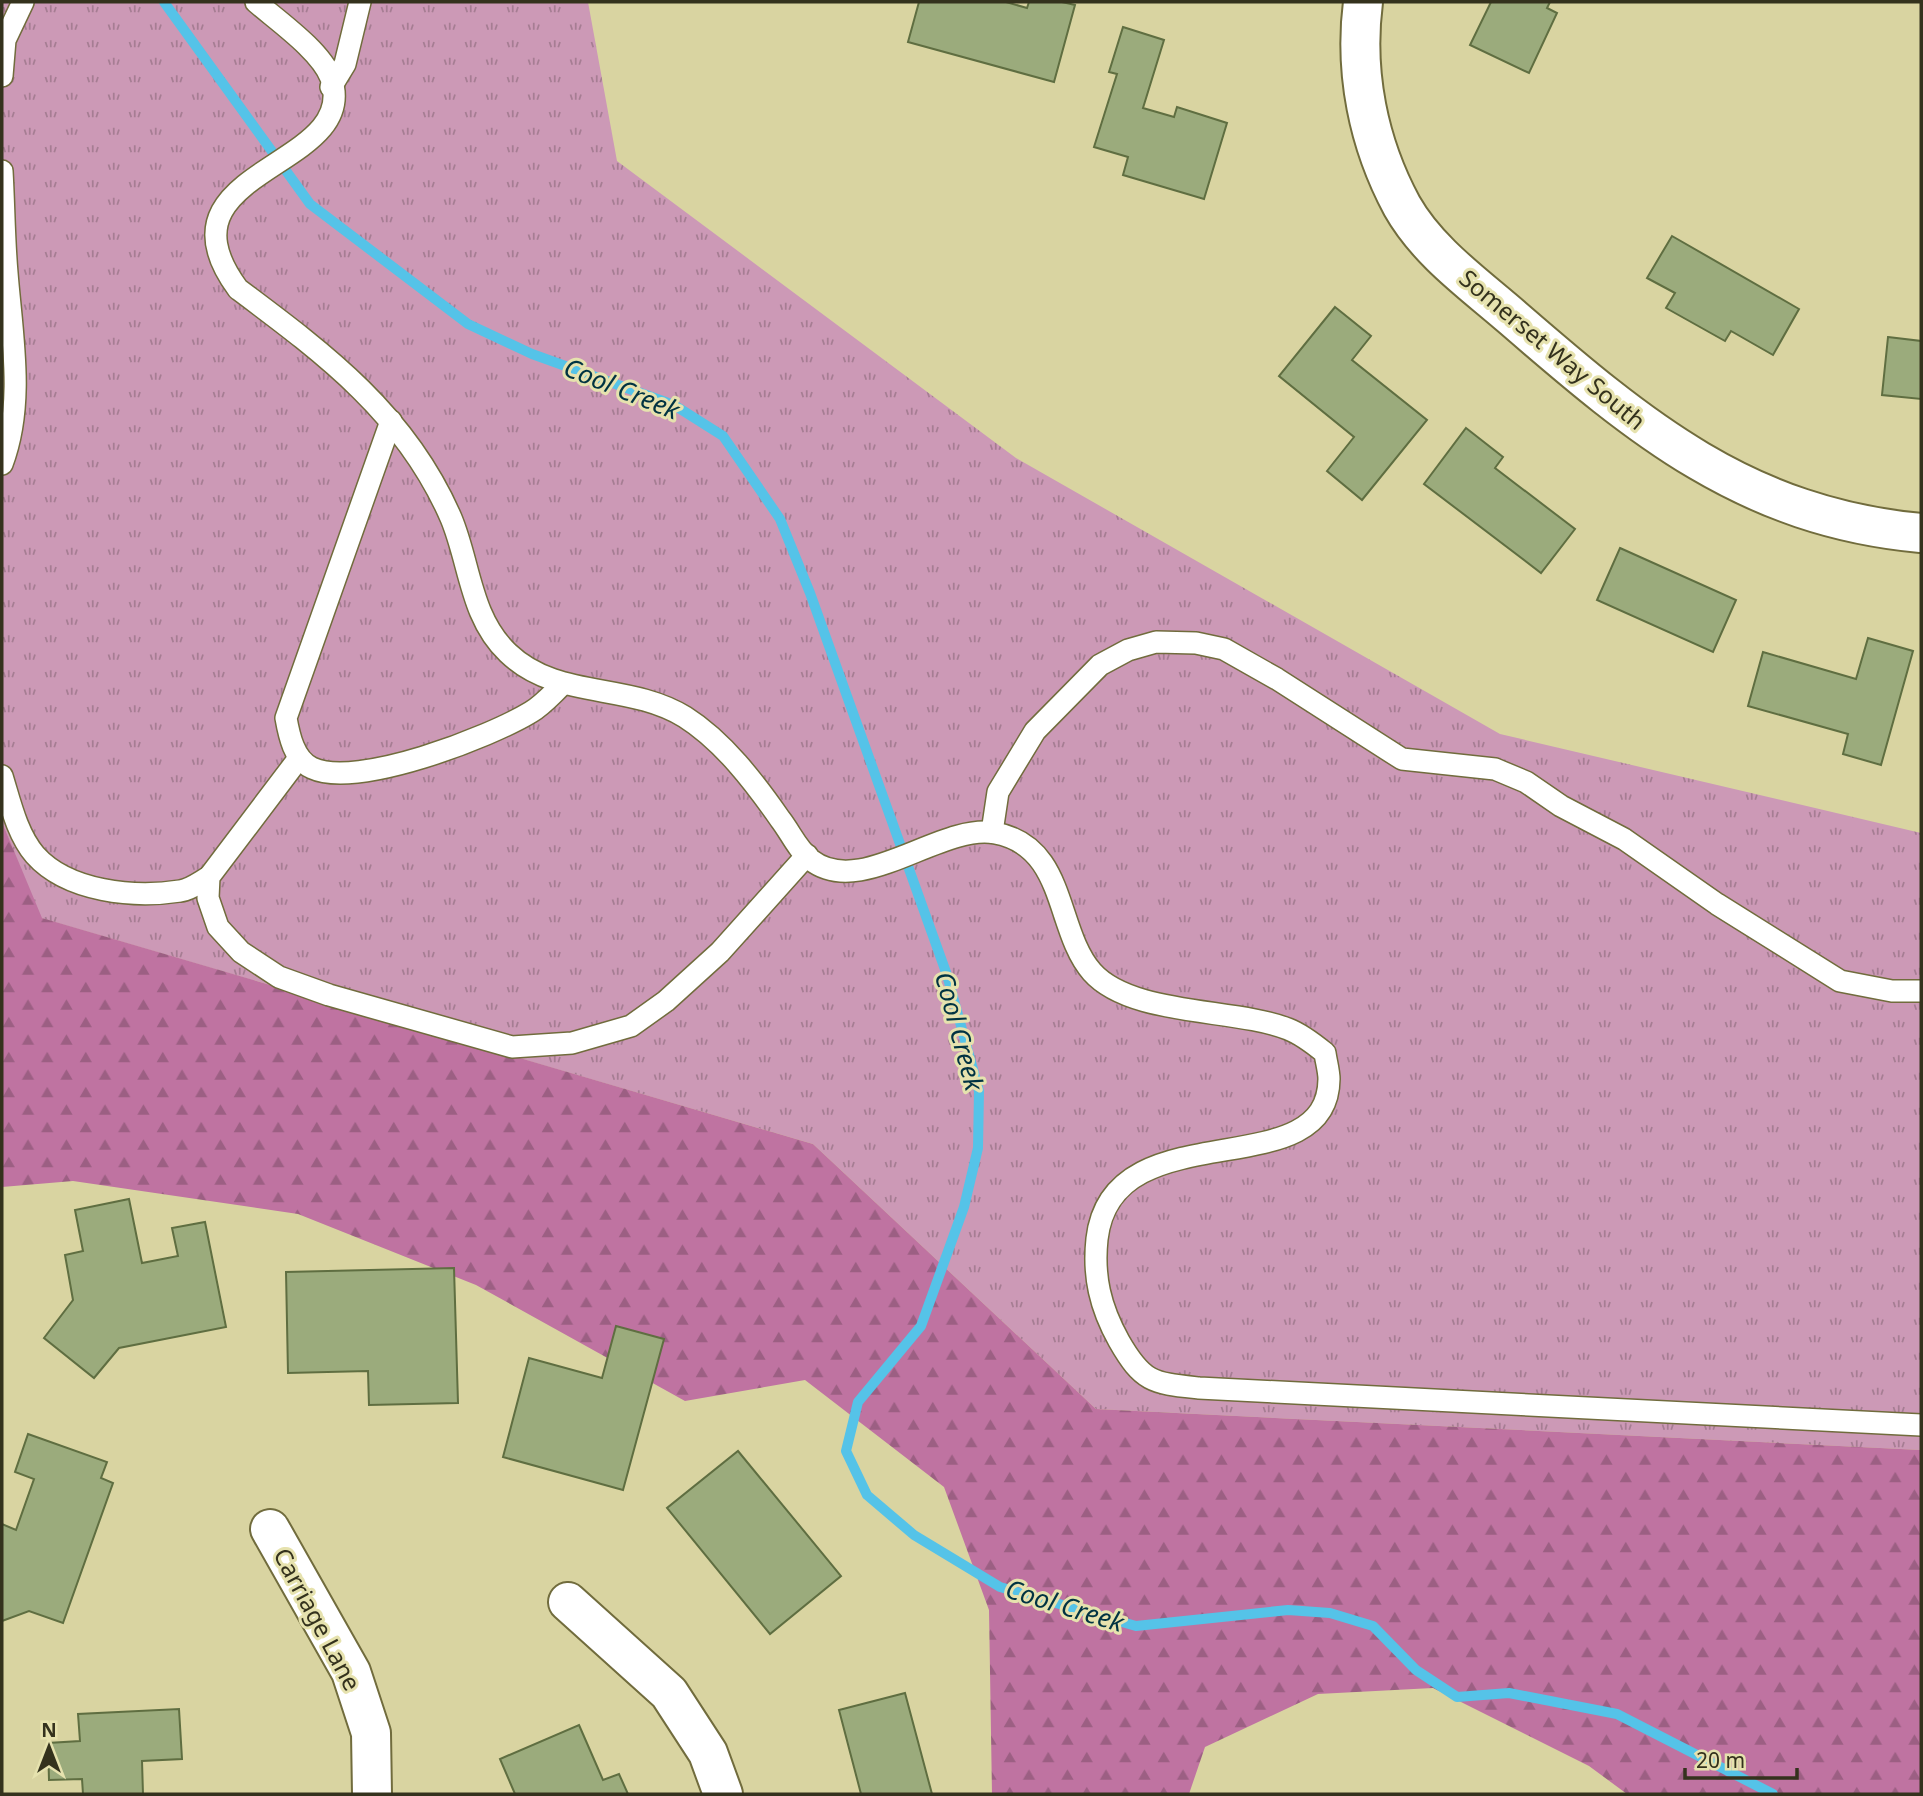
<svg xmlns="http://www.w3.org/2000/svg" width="1923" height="1796" viewBox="0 0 1923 1796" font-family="'Noto Sans',sans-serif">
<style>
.grass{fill:url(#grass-tufts)}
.forest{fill:url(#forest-firs)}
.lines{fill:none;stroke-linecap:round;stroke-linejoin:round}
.stream{stroke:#55c3e8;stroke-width:10}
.building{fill:#9bab7c;stroke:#5f6e41;stroke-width:2}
.lane-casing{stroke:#716c3d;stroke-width:24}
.street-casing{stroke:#716c3d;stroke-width:42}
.lane{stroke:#fff;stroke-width:21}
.street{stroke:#fff;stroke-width:38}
.labels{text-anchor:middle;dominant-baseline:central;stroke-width:6;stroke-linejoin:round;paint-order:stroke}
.street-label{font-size:24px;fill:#34321d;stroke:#e6e2ae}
.water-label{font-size:26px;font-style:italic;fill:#003342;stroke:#e6e2ae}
</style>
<defs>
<pattern id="grass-tufts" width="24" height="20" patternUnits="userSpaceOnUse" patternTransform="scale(1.75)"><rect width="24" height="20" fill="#cc99b6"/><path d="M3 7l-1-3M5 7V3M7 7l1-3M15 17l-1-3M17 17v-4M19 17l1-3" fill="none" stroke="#a67d93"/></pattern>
<pattern id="forest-firs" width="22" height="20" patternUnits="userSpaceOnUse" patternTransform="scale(1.75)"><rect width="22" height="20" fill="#bf73a1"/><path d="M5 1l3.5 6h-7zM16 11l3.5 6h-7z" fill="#9c5f83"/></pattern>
</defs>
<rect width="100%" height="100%" fill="#d9d4a1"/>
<!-- grass -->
<polygon class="grass" points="2,2 588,2 617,161 1016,458 1500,734 1921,833 1921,1450 1096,1409 813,1144 41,918 2,822"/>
<!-- forest -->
<polygon class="forest" points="2,822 42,918 813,1144 1096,1409 1921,1450 1921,1794 1627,1794 1589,1766 1433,1688 1318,1694 1205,1747 1189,1794 992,1794 989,1610 944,1487 805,1380 685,1401 476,1285 298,1214 73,1181 2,1187"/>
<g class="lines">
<!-- stream -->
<polyline class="stream" points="164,2 310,204 468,324 532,354 674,405 723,436 780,519 810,593 947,975 979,1091 978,1148 964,1207 921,1326 858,1402 846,1451 867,1495 914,1535 1000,1587 1136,1626 1288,1610 1330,1613 1373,1626 1416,1670 1457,1697 1509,1693 1617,1714 1773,1794"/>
</g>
<!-- building -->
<g class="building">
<polygon points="919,2 1006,2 1027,8 1029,2 1062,2 1075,5 1054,82 908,42"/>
<polygon points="1491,2 1550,2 1547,8 1557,13 1529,73 1470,45"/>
<polygon points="1123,27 1164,40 1143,108 1174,117 1177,107 1227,123 1204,199 1123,175 1128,157 1094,147 1117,74 1109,72"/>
<polygon points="1672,236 1799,309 1773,355 1731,331 1725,341 1666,308 1675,293 1647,278"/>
<polygon points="1335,307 1371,336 1352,360 1427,420 1362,500 1327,471 1354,437 1279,376"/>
<polygon points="1888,337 1921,341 1921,399 1882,395"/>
<polygon points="1466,428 1503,457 1495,468 1575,529 1541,573 1424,484"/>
<polygon points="1620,548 1736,600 1713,652 1597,600"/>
<polygon points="1868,638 1913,651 1881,765 1843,754 1848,734 1748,706 1763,652 1856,679"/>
<polygon points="129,1199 142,1263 178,1256 172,1228 205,1222 226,1327 119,1348 94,1378 44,1338 73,1300 65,1255 83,1251 75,1210"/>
<polygon points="454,1268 458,1403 369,1405 368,1371 288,1373 286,1272"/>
<polygon points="616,1326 664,1339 623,1490 503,1457 529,1358 602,1378"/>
<polygon points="28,1434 107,1462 101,1478 113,1483 63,1623 29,1611 2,1621 2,1524 16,1530 34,1479 15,1472"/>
<polygon points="738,1451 841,1576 770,1634 667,1508"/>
<polygon points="905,1693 932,1794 861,1794 839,1710"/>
<polygon points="179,1709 182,1759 142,1761 143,1794 83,1794 82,1779 49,1780 48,1743 80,1741 78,1714"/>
<polygon points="579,1725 603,1780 619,1774 628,1794 515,1794 500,1759"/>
</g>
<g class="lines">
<!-- lane casing -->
<g class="lane-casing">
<g id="lane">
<path d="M256,2C278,21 321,51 331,78C363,170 148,167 238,289C325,354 406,414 451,518C470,563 470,617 508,653C557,700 628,682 685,717C723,741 755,783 780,819C791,833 797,849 811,860C861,899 940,823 995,833C1067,846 1055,930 1092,972C1131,1016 1234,1008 1288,1029C1301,1034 1314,1044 1325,1053C1326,1061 1329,1071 1329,1079C1328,1190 1112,1107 1097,1239C1093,1276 1100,1307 1119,1341C1143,1383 1153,1383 1199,1388L1921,1425"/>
<polyline points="2,76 5,40 23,2"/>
<polyline points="331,87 345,64 360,2"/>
<path d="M2,171C4,205 4,239 7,273C12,336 25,403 2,464"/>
<path d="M391,421L286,718C289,735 294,760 312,768C357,789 490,737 531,712C543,705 553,693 563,684"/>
<polyline points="299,758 209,877 208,898 218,927 241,952 279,977 329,995 512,1047 572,1043 631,1026 666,1001 720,952 807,855"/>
<path d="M2,776C10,802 17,834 35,855C68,892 134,898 180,891C190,890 200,882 209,877"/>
<polyline points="992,832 998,792 1035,731 1100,665 1128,650 1156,642 1196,643 1224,649 1277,679 1402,759 1495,769 1526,782 1561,806 1624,839 1717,904 1840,981 1892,991 1921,991"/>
</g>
</g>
<!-- street casing -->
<g class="street-casing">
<g id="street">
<path d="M1363,2C1354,72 1368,143 1402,206C1428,252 1474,284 1513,318C1640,428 1746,517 1921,533"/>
<polyline points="270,1529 351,1672 371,1733 372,1794"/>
<polyline points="568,1602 669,1693 708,1753 723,1794"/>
</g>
</g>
<!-- lane -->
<use href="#lane" class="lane"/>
<!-- street -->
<use href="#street" class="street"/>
</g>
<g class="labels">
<!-- street labels -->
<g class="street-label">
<text transform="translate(1553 349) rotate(40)">Somerset Way South</text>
<text transform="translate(318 1619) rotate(62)">Carriage Lane</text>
</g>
<!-- water labels -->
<g class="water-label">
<text transform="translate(622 388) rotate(22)">Cool Creek</text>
<text transform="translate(960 1031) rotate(75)">Cool Creek</text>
<text transform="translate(1065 1605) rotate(17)">Cool Creek</text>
</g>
</g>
<!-- border -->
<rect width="1923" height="1796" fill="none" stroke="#34321d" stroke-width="7"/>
<!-- north arrow -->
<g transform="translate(49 1747)" stroke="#e6e2ae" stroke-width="5" paint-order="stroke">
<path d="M0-5L12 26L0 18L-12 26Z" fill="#34321d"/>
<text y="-10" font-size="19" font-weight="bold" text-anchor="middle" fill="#34321d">N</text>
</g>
<!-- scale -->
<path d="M1685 1768v10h112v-10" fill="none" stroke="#34321d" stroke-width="3.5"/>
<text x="1696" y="1768" font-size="21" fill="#34321d" stroke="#e6e2ae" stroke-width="5" paint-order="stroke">20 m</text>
</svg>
